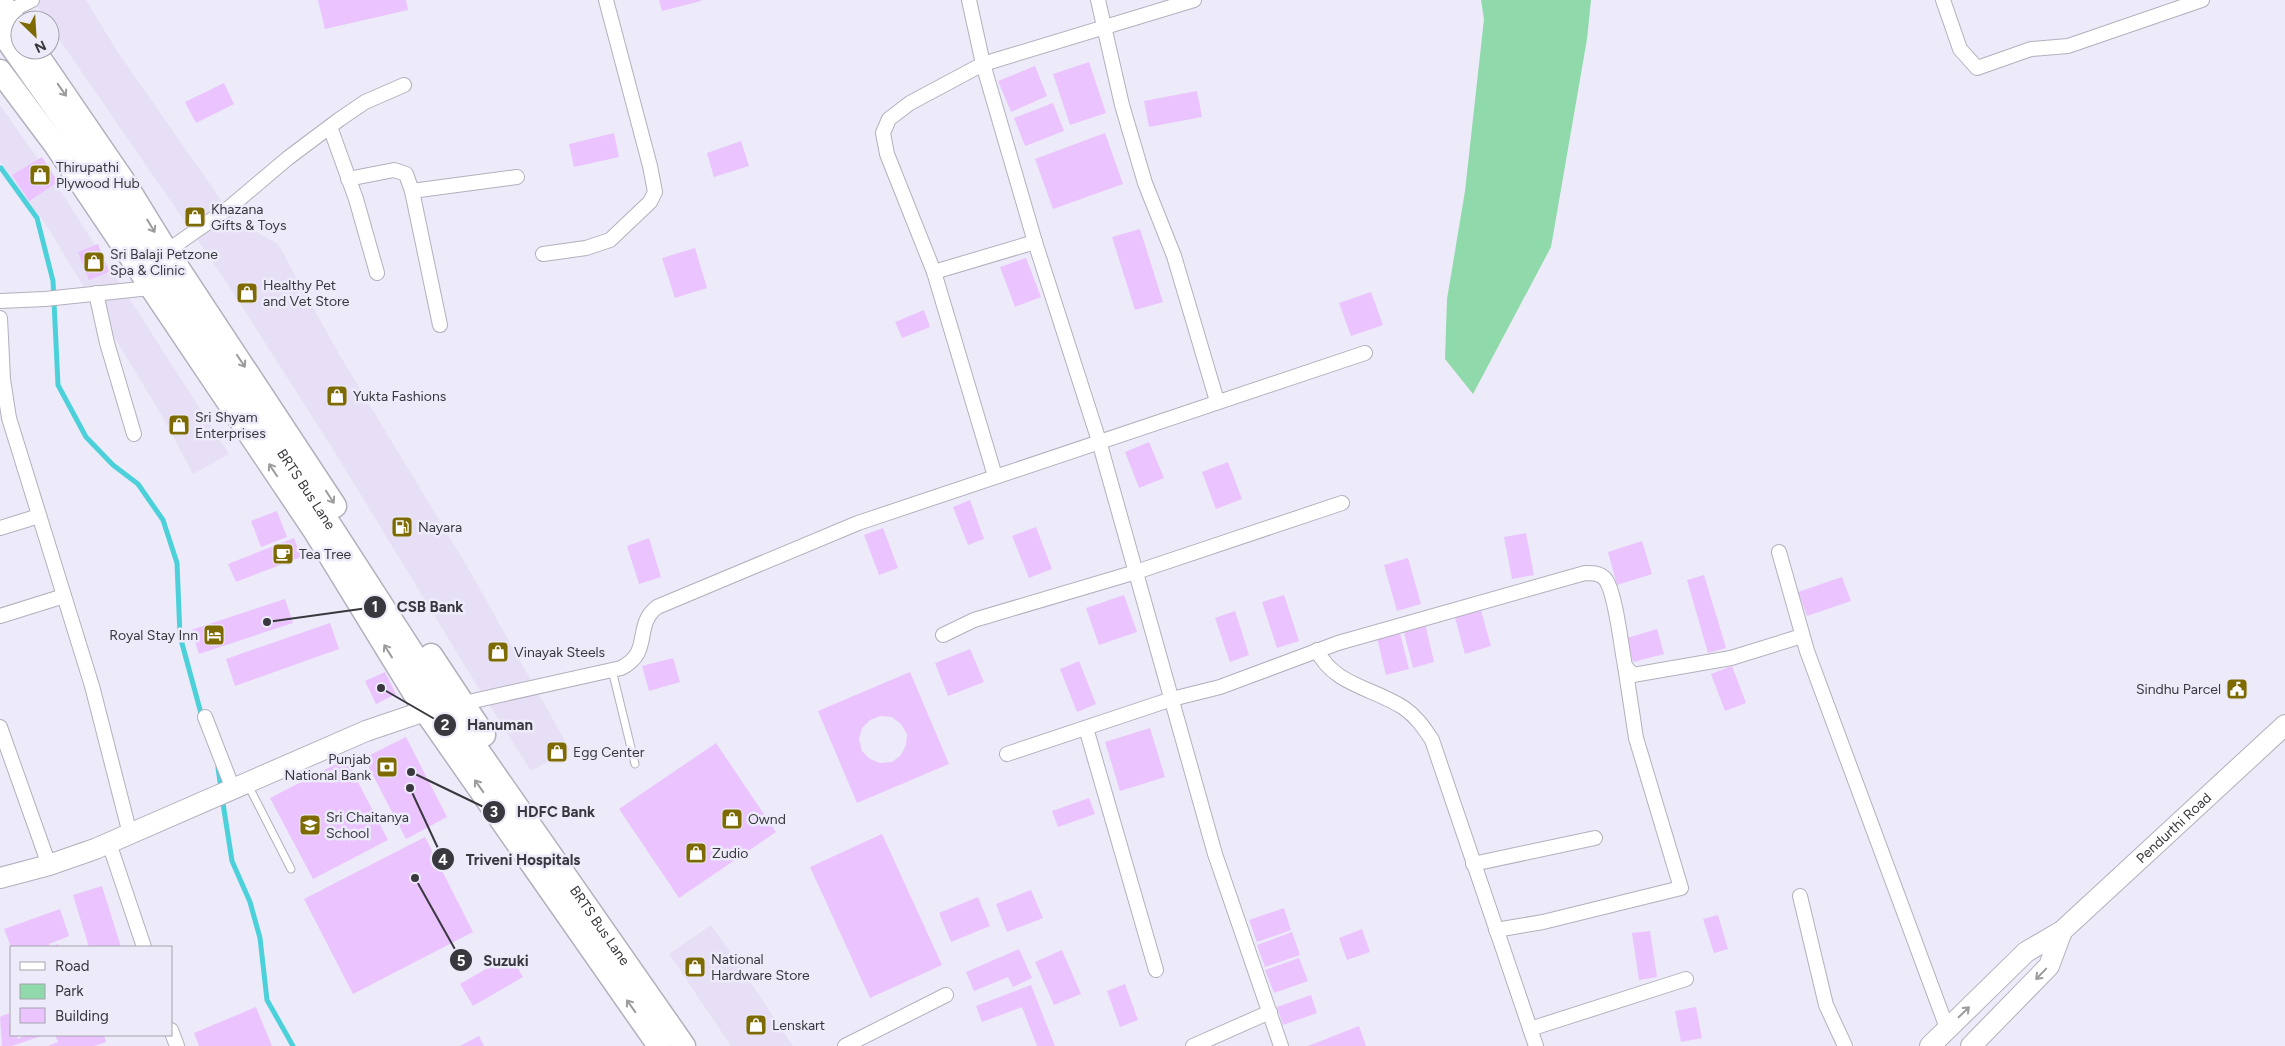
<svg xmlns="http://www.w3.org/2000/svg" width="2285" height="1046" viewBox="0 0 2285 1046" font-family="Figtree,sans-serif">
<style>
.commercial{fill:#e7dff5}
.green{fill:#8fd9aa}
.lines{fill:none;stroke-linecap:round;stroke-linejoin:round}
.stream{stroke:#4cd1da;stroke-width:5}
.building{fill:#ebc3ff;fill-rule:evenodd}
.lane-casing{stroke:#b2b0bd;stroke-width:9}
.street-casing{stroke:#b2b0bd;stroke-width:16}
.secondary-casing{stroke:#b2b0bd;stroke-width:22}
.primary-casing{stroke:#b2b0bd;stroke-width:25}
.lane{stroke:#fff;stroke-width:7}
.street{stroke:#fff;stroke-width:14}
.secondary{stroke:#fff;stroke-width:20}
.primary{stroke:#fff;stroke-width:22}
.oneway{stroke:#9c9c9e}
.labels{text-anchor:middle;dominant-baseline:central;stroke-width:5;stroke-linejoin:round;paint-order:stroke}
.poi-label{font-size:14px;fill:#39383e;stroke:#edebf9;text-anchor:start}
.street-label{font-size:14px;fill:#39383e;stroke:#edebf9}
.leader{fill:none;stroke:#39383e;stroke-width:2}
.callout-dot{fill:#39383e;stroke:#edebf9;stroke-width:2}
.mark-label{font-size:15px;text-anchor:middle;font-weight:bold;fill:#fff}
.callout-label{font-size:15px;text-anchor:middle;font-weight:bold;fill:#39383e;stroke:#edebf9;stroke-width:5;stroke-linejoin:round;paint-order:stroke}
</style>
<rect width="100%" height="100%" fill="#edebf9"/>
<!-- commercial -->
<g class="commercial">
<polygon points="32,0 86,0 117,51 235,220 278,244 339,354 471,573 570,750 531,771 476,684 336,454 223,277 50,26 50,20 46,20"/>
<polygon points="0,105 61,192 229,454 193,474 164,419 48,228 0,161"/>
<polygon points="711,925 731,953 793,1046 731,1046 669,954"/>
</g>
<!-- green -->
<polygon class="green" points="1481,0 1591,0 1587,39 1551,247 1473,394 1445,359 1447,299 1465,191 1484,19"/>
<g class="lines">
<!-- stream -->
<g class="stream">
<polyline points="1,168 37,218 53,281 58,385 86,437 113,465 138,484 163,520 177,563 180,636 202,717"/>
<polyline points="218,768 221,789"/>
<polyline points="222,797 232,861 250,902 260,938 267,1000 293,1046"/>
</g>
</g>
<!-- building -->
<g class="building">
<polygon points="318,0 406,0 408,10 325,29"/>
<polygon points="659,0 701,0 701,1 662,11"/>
<polygon points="1089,62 1106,113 1070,125 1053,74"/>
<polygon points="1035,66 1047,96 1011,112 998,81"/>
<polygon points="224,83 234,104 196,123 185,102"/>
<polygon points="1197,91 1202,117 1149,127 1144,101"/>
<polygon points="1053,103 1064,131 1025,146 1014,118"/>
<polygon points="614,133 619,157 574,167 569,144"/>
<polygon points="1105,133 1123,184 1053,209 1035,159"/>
<polygon points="741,141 749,166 714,177 707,153"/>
<polygon points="42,157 58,182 29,201 12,175"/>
<polygon points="1140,229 1163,302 1135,310 1112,237"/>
<polygon points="98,244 109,272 89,280 78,252"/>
<polygon points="695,248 707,288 675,298 662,258"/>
<polygon points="1026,258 1041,297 1015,307 1000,267"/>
<polygon points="1371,292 1383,325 1351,336 1339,303"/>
<polygon points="924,310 930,327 902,338 895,322"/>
<polygon points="1149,442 1164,478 1139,488 1125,452"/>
<polygon points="1228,462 1242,499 1216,509 1202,472"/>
<polygon points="970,500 984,539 968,545 953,507"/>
<polygon points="277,511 287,537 261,547 251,521"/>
<polygon points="1036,527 1052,569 1029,578 1012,536"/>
<polygon points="883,528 898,568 879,575 864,535"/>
<polygon points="1526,533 1534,575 1512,579 1504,537"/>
<polygon points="294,538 301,557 236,582 228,564"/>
<polygon points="649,538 661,577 639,584 627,546"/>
<polygon points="1642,541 1652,574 1617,585 1608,552"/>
<polygon points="1408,558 1421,604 1397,611 1384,565"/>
<polygon points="1704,575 1726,648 1708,653 1687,580"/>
<polygon points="1842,577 1851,601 1807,616 1798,592"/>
<polygon points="1124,595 1137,632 1099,645 1086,608"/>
<polygon points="1284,595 1299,641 1277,648 1262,602"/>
<polygon points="285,599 293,623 199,654 191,630"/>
<polygon points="1480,607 1491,646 1465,654 1454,614"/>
<polygon points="1235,611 1249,655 1230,662 1215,618"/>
<polygon points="330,623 339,649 235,686 226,659"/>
<polygon points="1425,623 1434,662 1413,668 1403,629"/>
<polygon points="1399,629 1409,669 1386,675 1376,634"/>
<polygon points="1657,629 1664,654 1633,662 1627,638"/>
<polygon points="970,649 984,682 948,696 935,663"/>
<polygon points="673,658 680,682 649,691 642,666"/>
<polygon points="1079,661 1096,704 1077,712 1060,669"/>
<polygon points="1732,666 1746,703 1725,711 1711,674"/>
<polygon points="385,672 396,694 376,704 365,681"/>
<path d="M910,672L949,764L857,803L818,711ZM880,716L892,717L901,724L907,734L906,745L901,755L892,762L880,763L870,759L862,751L859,739L862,728L870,720Z"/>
<polygon points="1150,728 1165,777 1120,791 1105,742"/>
<polygon points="406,737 447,817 406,839 364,758"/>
<polygon points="716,743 776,832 679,898 619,809"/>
<polygon points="346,759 388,840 313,879 270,798"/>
<polygon points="1089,798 1095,814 1058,827 1052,811"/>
<polygon points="882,834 942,965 870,998 810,867"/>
<polygon points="425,837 473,932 353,994 304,899"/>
<polygon points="102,886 121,947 89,947 73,895"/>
<polygon points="1031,890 1043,918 1007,932 996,904"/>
<polygon points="978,897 990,926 951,942 939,913"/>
<polygon points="1284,908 1291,930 1257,942 1249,920"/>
<polygon points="60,909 69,936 49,944 50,947 58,944 59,947 11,947 4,929"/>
<polygon points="1718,915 1728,949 1714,953 1703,919"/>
<polygon points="1362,929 1370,952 1347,960 1339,938"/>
<polygon points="1650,931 1657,977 1639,980 1632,933"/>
<polygon points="1292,932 1300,955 1265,967 1257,945"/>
<polygon points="1019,949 1032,978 1013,987 1008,977 974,991 966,972"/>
<polygon points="1062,950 1081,994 1054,1005 1035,962"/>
<polygon points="510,955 523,977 473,1006 460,984"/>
<polygon points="1299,958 1308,981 1274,993 1265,970"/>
<polygon points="1125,984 1138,1020 1120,1027 1107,991"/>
<polygon points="1031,985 1055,1046 1037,1046 1022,1007 982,1022 976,1006"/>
<polygon points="1311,995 1317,1013 1283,1025 1277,1007"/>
<polygon points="256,1007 272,1046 199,1046 194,1033"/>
<polygon points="1696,1007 1702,1038 1681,1042 1675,1011"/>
<polygon points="9,1013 11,1035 17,1035 18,1039 25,1035 44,1035 12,1046 2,1046 0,1017"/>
<polygon points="1359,1026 1366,1046 1308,1046"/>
<polygon points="55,1035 104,1035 106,1042 94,1046 48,1046 58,1042"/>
<polygon points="479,1036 484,1046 460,1046"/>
</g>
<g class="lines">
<!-- lane casing -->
<g class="lane-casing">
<g id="lane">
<polyline points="612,670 635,764"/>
<polyline points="247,783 291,869"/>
</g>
</g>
<!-- street casing -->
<g class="street-casing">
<g id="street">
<polyline points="969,0 983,64 1035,242 1099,441 1215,854 1281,1046"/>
<polyline points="1098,0 1122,105 1145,183 1174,256 1217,401"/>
<polyline points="1943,0 1960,49 1977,68 2031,49 2068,46 2202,0"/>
<polyline points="8,12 32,0"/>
<polyline points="330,127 356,199 377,273"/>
<polyline points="348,179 394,170 406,174 412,191 440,325"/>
<polyline points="412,191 517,177"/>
<polyline points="167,251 230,207 288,158 340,119 365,102 404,85"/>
<polyline points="543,254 586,248 610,240 650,202 655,192 650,166 606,0"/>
<polyline points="934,272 1035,242"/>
<polyline points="96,293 107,343 134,434"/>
<polyline points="0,301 45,299 150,288"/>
<polyline points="0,318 3,379 9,418 92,686 130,834"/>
<polyline points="995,476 934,272 887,154 883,133 889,119 910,103 983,64 1194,0"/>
<polyline points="0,528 39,516"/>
<polyline points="1779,552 1807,651 1947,1028"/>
<polyline points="0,616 64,596"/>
<polyline points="943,635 974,620 1136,572 1342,503"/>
<path d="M1317,650C1333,685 1374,688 1404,708C1417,717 1424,728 1432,740L1536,1046"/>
<path d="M464,703L621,668C653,652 633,626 657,607L858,523L1365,353"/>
<polyline points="205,717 233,789"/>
<polyline points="0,727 49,865"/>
<polyline points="1086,728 1156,970"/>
<path d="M1007,754L1172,699L1220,687L1338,643L1585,573C1593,573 1601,573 1606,580C1616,595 1621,646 1625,666L1633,675L1731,658L1802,636"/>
<polyline points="109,843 144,947"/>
<polyline points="1473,864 1595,838"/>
<polyline points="1800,896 1826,1005 1845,1046"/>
<polyline points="1496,930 1543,922 1681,888 1636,738 1625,666"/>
<polyline points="1530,1029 1686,979"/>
<polyline points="171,1030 177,1046"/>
<polyline points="845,1046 946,995"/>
<polyline points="1193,1046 1270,1012"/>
</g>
</g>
<!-- secondary casing -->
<g class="secondary-casing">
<g id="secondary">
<polyline points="0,878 49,865 95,849 366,731 425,711"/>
<path id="s1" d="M1930,1046L2026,952L2062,931L2285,725"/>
<polyline points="1971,1046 2049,966 2062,931"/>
</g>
</g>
<!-- primary casing -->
<g class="primary-casing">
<g id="primary">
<polyline points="0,1 20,29"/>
<path id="s2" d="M0,30L82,146L179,299L310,494L447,706L684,1046"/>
<polyline points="34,50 123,180 163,245 335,506"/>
<polyline points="0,71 56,146 314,530 425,711 659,1046"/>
<polyline points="431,655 484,735"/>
</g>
</g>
<!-- lane -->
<use href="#lane" class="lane"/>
<!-- street -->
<use href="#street" class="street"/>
<!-- secondary -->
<use href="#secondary" class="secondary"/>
<!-- primary -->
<use href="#primary" class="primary"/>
</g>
<!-- one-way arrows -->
<defs><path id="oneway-shaft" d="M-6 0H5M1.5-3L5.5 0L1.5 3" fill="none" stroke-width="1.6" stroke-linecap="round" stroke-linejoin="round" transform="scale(1.25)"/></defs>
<g class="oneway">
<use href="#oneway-shaft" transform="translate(62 90) rotate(55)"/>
<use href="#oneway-shaft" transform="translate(151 226) rotate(59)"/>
<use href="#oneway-shaft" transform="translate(241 361) rotate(56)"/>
<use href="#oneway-shaft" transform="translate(273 470) rotate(-124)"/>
<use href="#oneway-shaft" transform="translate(330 497) rotate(57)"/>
<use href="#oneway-shaft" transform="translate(388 651) rotate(-122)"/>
<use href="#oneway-shaft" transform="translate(479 786) rotate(-125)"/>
<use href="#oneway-shaft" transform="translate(2041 974) rotate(134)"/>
<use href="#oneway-shaft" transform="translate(631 1006) rotate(-125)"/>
<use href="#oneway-shaft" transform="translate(1964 1012) rotate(-44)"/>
</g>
<!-- icons -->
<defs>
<g id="shop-square" transform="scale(1.125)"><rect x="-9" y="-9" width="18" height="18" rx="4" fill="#7e6a02" stroke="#edebf9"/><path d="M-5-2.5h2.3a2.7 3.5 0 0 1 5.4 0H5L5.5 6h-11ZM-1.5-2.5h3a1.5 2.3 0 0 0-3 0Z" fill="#fff"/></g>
<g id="fuel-square" transform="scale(1.125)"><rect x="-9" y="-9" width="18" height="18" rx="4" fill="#7e6a02" stroke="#edebf9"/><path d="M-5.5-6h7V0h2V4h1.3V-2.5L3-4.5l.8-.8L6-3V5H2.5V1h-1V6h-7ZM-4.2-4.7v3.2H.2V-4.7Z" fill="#fff"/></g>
<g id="cafe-square" transform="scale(1.125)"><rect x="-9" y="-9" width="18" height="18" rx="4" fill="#7e6a02" stroke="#edebf9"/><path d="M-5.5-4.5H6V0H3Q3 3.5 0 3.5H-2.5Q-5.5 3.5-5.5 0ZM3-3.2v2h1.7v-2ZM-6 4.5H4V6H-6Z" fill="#fff"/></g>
<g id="hotel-square" transform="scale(1.125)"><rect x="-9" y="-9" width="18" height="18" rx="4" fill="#7e6a02" stroke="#edebf9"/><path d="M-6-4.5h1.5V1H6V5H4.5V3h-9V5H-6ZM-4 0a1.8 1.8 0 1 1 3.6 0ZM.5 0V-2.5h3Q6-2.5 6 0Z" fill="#fff"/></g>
<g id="civic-square" transform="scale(1.125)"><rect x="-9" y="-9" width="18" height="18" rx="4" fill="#7e6a02" stroke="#edebf9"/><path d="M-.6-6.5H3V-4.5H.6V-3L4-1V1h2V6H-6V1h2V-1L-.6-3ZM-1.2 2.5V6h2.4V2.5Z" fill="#fff"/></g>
<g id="bank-square" transform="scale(1.125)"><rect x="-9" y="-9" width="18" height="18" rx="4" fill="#7e6a02" stroke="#edebf9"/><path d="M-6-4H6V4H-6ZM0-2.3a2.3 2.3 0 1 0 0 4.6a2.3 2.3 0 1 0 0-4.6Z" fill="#fff"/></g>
<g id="school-square" transform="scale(1.125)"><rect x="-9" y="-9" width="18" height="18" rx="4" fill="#7e6a02" stroke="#edebf9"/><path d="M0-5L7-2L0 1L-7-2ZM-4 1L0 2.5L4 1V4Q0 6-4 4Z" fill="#fff"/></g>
</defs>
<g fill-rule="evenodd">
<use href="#shop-square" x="40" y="175"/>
<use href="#shop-square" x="195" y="217"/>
<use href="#shop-square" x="94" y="262"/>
<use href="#shop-square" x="247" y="293"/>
<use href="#shop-square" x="337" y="396"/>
<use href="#shop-square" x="179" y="425"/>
<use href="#fuel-square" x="402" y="527"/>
<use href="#cafe-square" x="283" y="554"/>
<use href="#hotel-square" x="214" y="635"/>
<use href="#shop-square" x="498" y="652"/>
<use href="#civic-square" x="2237" y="689"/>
<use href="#shop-square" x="557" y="752"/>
<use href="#bank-square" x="387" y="767"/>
<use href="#shop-square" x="732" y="819"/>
<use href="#school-square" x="310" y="825"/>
<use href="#shop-square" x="696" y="853"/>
<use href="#shop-square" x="695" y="967"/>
<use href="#shop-square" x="756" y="1025"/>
</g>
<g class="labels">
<!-- poi labels -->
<g class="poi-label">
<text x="56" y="167">Thirupathi<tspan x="56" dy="16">Plywood Hub</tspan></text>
<text x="211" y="209">Khazana<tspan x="211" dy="16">Gifts &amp; Toys</tspan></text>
<text x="110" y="254">Sri Balaji Petzone<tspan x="110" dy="16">Spa &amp; Clinic</tspan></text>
<text x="263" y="285">Healthy Pet<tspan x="263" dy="16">and Vet Store</tspan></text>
<text x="353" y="396">Yukta Fashions</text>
<text x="195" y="417">Sri Shyam<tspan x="195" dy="16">Enterprises</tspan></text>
<text x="418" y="527">Nayara</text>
<text x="299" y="554">Tea Tree</text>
<text x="198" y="635" text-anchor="end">Royal Stay Inn</text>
<text x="514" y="652">Vinayak Steels</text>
<text x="2221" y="689" text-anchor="end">Sindhu Parcel</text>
<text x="573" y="752">Egg Center</text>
<text x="371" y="759" text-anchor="end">Punjab<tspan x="371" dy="16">National Bank</tspan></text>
<text x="326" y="817">Sri Chaitanya<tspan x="326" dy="16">School</tspan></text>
<text x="748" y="819">Ownd</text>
<text x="712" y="853">Zudio</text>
<text x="711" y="959">National<tspan x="711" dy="16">Hardware Store</tspan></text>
<text x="772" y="1025">Lenskart</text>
</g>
<!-- street labels -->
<g class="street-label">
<text stroke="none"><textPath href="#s2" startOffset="552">BRTS Bus Lane</textPath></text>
<text stroke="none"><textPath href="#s1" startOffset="328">Pendurthi Road</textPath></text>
<text stroke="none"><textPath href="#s2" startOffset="1078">BRTS Bus Lane</textPath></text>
</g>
</g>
<!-- callouts -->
<path class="leader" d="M267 622L375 607M381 688L445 725M411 772L494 812M410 788L443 859M415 878L461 960"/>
<g class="callout-dot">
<circle cx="267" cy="622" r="5"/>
<circle cx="381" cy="688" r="5"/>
<circle cx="411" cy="772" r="5"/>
<circle cx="410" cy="788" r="5"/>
<circle cx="415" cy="878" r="5"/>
<circle cx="375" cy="607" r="12"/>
<circle cx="445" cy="725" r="12"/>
<circle cx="494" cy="812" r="12"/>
<circle cx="443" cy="859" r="12"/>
<circle cx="461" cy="960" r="12"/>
</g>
<g class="mark-label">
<text x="375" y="612">1</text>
<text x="445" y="730">2</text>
<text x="494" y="817">3</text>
<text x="443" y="865">4</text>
<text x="461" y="966">5</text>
</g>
<g class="callout-label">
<text x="430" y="612">CSB Bank</text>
<text x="500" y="730">Hanuman</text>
<text x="556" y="817">HDFC Bank</text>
<text x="523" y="865">Triveni Hospitals</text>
<text x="506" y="966">Suzuki</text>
</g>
<!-- legend -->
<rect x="10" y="946" width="162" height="90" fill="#edebf9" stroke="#a5a3ae"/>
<rect x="20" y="962" width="25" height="8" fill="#ffffff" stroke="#a5a3ae"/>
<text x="55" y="971" font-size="15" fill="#39383e">Road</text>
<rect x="20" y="984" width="25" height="15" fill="#8fd9aa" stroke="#a5a3ae"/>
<text x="55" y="996" font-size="15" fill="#39383e">Park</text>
<rect x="20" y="1008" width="25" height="15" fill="#ebc3ff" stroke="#a5a3ae"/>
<text x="55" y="1021" font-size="15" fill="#39383e">Building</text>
<!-- north arrow -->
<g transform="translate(35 35) rotate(155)"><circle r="24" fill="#edebf9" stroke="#a5a3ae"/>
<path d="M0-4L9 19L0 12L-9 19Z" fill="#7e6a02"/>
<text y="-8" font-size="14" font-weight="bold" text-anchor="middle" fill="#39383e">N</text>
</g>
</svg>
